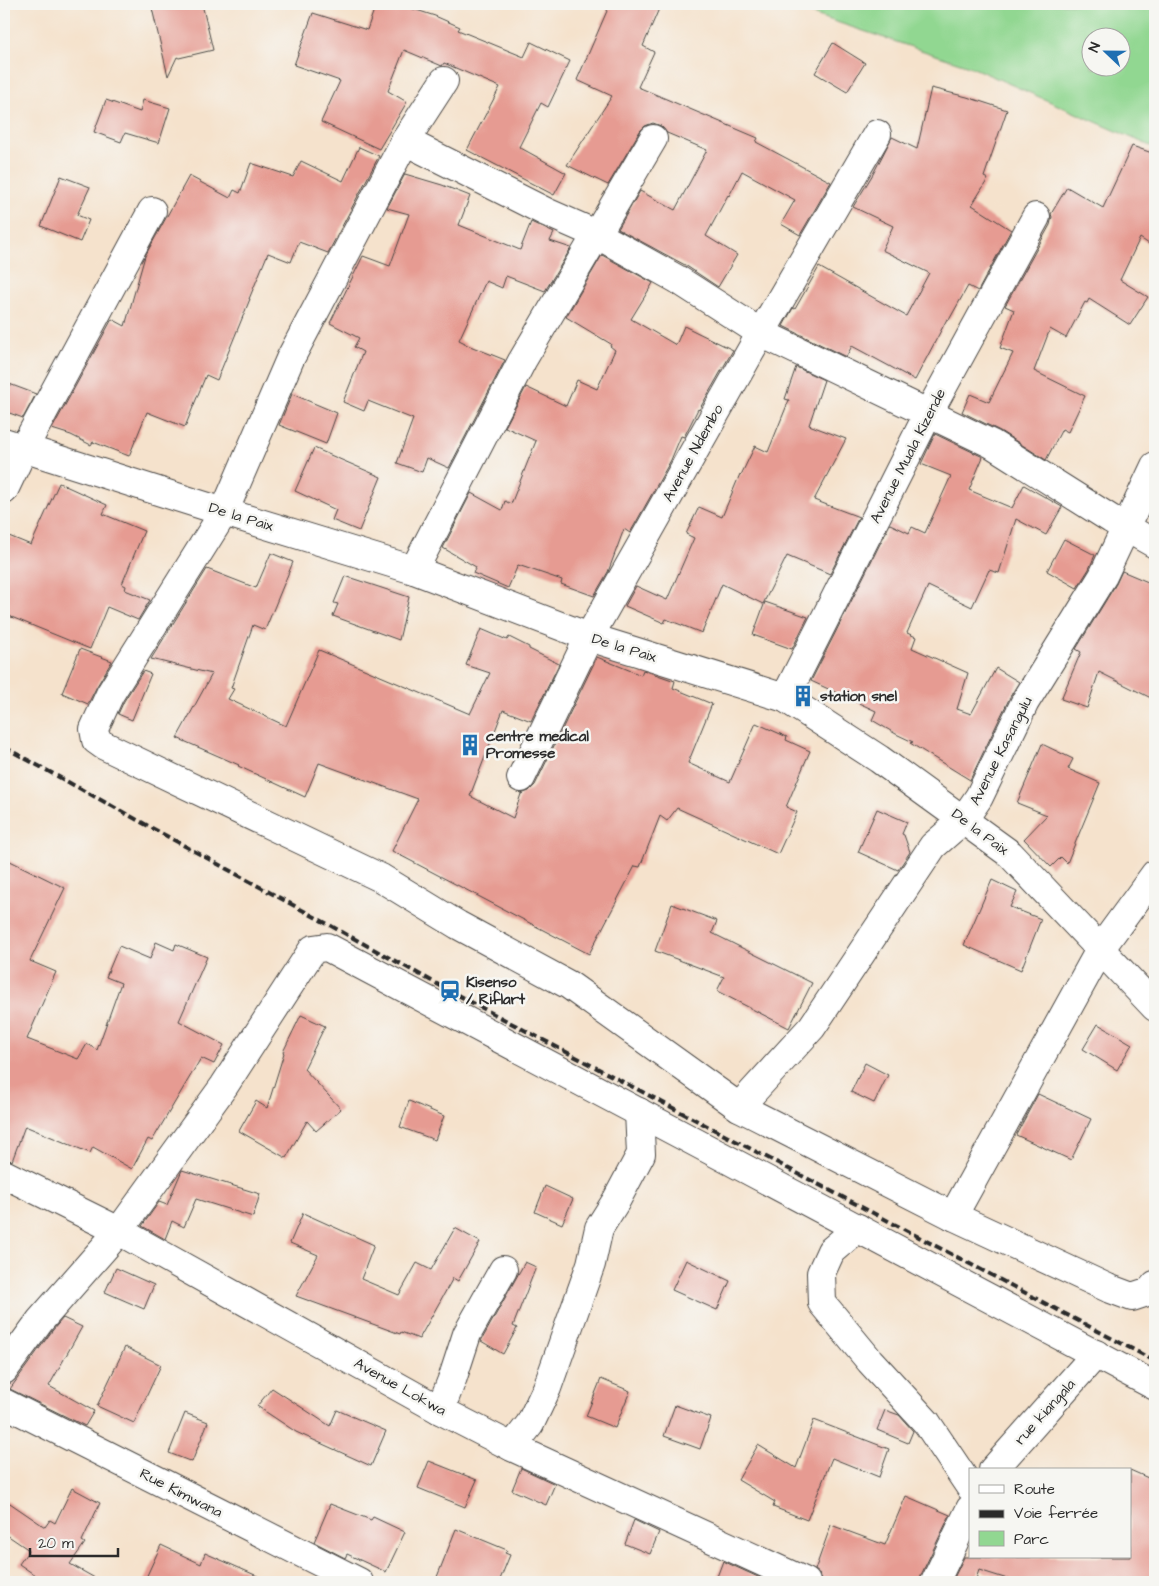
<svg xmlns="http://www.w3.org/2000/svg" width="1159" height="1586" viewBox="0 0 1159 1586" font-family="'Architects Daughter',sans-serif">
<style>
.green{fill:#91d791;stroke:#5e815e;fill-rule:evenodd}
.building{fill:#e69b92}
.lines{fill:none;stroke-linecap:round;stroke-linejoin:round}
.minor-casing{stroke:#494643;stroke-width:30}
.tertiary-casing{stroke:#494643;stroke-width:30}
.minor{stroke:#fff;stroke-width:28}
.tertiary{stroke:#fff;stroke-width:28}
.rail{stroke:#2b2b2b;stroke-width:4;stroke-dasharray:8 4;stroke-linecap:butt}
.labels{text-anchor:middle;dominant-baseline:central;stroke-width:5;stroke-linejoin:round;paint-order:stroke}
.street-label{font-size:15px;fill:#2b2b2b;stroke:#f6f6f2}
.poi-label{font-size:15px;font-weight:bold;fill:#2b2b2b;stroke:#f6f6f2;text-anchor:start}
</style>
<rect width="100%" height="100%" fill="#f6f6f2"/>
<filter id="ink" filterUnits="userSpaceOnUse"><feTurbulence type="fractalNoise" baseFrequency=".02" numOctaves="2"/><feDisplacementMap in="SourceGraphic" scale="10" xChannelSelector="R" yChannelSelector="G"/><feConvolveMatrix kernelMatrix="1 2 1 2 8 2 1 2 1" color-interpolation-filters="sRGB"/></filter>
<filter id="wash" filterUnits="userSpaceOnUse"><feTurbulence type="fractalNoise" baseFrequency=".0096" numOctaves="4" result="noise"/><feDisplacementMap in="SourceGraphic" scale="20" xChannelSelector="R" yChannelSelector="G"/><feGaussianBlur stdDeviation="1.12" result="paint"/><feColorMatrix in="noise" values="0 0 0 0 0 0 0 0 0 0 0 0 0 0 0 0 0 1.4 0 .05"/><feComposite in="paint" operator="in"/></filter>
<g filter="url(#wash)">
<rect width="100%" height="100%" fill="#f5e2cc"/>
<!-- green -->
<path class="green" d="M782,4H1155V148L969,66ZM1092,38H1122V68H1092Z"/>
<g id="blocks">
<!-- building -->
<g class="building">
<polygon points="151,4 202,4 213,50 179,58 177,57 168,76"/>
<polygon points="376,4 398,4 435,16 460,27 458,30 524,57 531,42 570,61 548,107 541,103 519,147 566,173 554,195 467,150 500,87 444,63 442,66 404,50 388,91 407,102 379,149 321,122 340,81 294,65 313,13 367,30"/>
<polygon points="610,4 661,4 643,46 654,52 638,87 758,138 756,142 831,182 800,235 781,224 795,200 742,171 729,196 728,195 706,236 737,255 718,287 685,265 618,229 640,191 675,210 707,150 667,133 661,126 653,123 645,126 640,131 608,185 567,165 612,96 577,80"/>
<polygon points="833,43 865,63 847,92 815,73"/>
<polygon points="931,88 967,97 1007,110 984,177 988,179 972,205 1011,230 978,291 968,286 949,320 947,319 915,380 852,346 846,357 783,326 793,308 795,309 819,267 906,316 929,273 882,250 893,226 853,207 873,174 892,137 917,149"/>
<polygon points="106,100 140,112 143,100 170,108 159,143 125,133 121,142 94,132"/>
<polygon points="1132,146 1155,154 1155,248 1140,238 1120,280 1148,297 1130,325 1089,299 1087,303 1085,302 1066,338 1050,329 1034,371 1085,396 1068,432 1062,429 1046,460 1000,431 962,412 970,394 989,402 1013,353 1000,348 1014,310 1005,306 1050,225 1052,217 1051,214 1067,187 1103,208"/>
<polygon points="359,147 379,156 328,253 299,242 291,262 268,253 249,299 250,299 217,380 206,375 185,427 147,412 129,456 93,442 91,445 71,435 52,429 112,319 125,326 145,256 189,176 230,198 234,190 240,193 251,163 293,177 301,161 343,181"/>
<polygon points="405,174 442,185 470,196 459,225 520,250 531,222 554,233 550,241 571,248 545,291 506,276 502,288 486,281 459,340 465,343 465,344 505,360 449,468 427,458 422,472 397,463 413,419 368,401 364,411 343,402 363,352 354,347 359,338 330,323 363,256 390,266 409,214 387,208"/>
<polygon points="61,176 90,187 77,215 89,220 80,242 41,226"/>
<polygon points="602,255 653,283 631,319 676,345 684,326 733,350 699,410 698,409 684,437 681,436 671,460 630,533 624,529 608,572 594,596 561,584 562,580 518,565 508,588 473,573 476,567 443,548 471,493 502,510 505,501 511,504 536,441 505,427 526,387 566,406 577,380 597,389 615,350 610,346 611,344 566,317"/>
<polygon points="796,367 824,380 809,425 846,439 814,500 859,517 830,574 787,556 763,604 722,584 702,633 666,619 664,623 625,606 636,586 667,600 694,538 686,534 699,507 722,517 740,474 741,475 755,446 768,452 789,400 785,399"/>
<polygon points="4,382 36,394 23,418 4,411"/>
<polygon points="292,394 337,413 326,444 279,425"/>
<polygon points="935,434 983,457 969,490 1012,508 1024,485 1062,507 1046,535 1016,519 999,573 989,570 972,607 928,586 907,633 916,637 912,648 968,673 957,709 971,714 996,668 1019,682 1011,695 970,780 910,743 913,742 896,734 872,720 876,711 811,681 890,524 909,533 912,527 925,533 951,476 921,464"/>
<polygon points="314,448 381,477 359,531 332,520 336,510 295,491"/>
<polygon points="59,483 107,505 103,514 144,531 122,584 126,586 125,590 150,600 138,620 107,607 90,649 4,614 4,534 31,545"/>
<polygon points="1064,539 1095,555 1089,569 1077,588 1047,571"/>
<polygon points="271,553 293,562 265,630 253,625 231,688 234,689 228,699 286,726 319,650 470,714 490,673 466,665 481,629 507,640 509,637 529,647 529,649 559,664 531,721 503,710 470,796 513,818 521,794 529,791 535,785 597,657 641,675 643,670 675,681 673,688 712,704 688,763 730,782 756,723 787,737 786,740 810,751 786,807 797,812 778,854 677,808 667,821 660,816 640,867 635,866 589,954 392,851 418,799 319,763 305,797 238,766 239,765 177,738 212,674 151,659 207,569 256,588"/>
<polygon points="1122,571 1155,585 1155,700 1099,672 1087,708 1061,699 1081,652 1076,649 1116,584"/>
<polygon points="345,576 409,597 399,640 333,616 338,604 334,603"/>
<polygon points="765,602 808,617 792,649 753,635"/>
<polygon points="80,649 112,661 97,686 88,704 62,693"/>
<polygon points="143,671 151,674 132,720 118,714 124,701"/>
<polygon points="1042,744 1073,759 1068,769 1100,783 1067,863 1061,857 1051,867 1024,839 1047,815 1017,803"/>
<polygon points="877,809 907,822 902,834 904,835 910,852 898,870 858,852"/>
<polygon points="4,858 65,888 30,961 56,972 27,1039 78,1059 87,1044 97,1050 121,983 106,977 119,946 150,959 156,942 174,950 176,944 207,957 179,1021 224,1045 214,1064 201,1058 152,1141 148,1139 132,1169 93,1147 90,1153 25,1126 12,1161 4,1158"/>
<polygon points="992,880 1017,892 1010,907 1041,919 1021,970 964,945"/>
<polygon points="672,904 717,921 712,933 812,983 789,1028 717,991 724,977 655,951"/>
<polygon points="301,1015 325,1026 304,1069 341,1109 316,1131 307,1121 286,1158 239,1131 256,1101 267,1108 284,1053 283,1052"/>
<polygon points="1098,1024 1132,1044 1117,1070 1083,1049"/>
<polygon points="865,1063 888,1075 874,1103 851,1092"/>
<polygon points="1038,1094 1091,1119 1071,1160 1016,1135"/>
<polygon points="409,1101 444,1116 435,1140 400,1127"/>
<polygon points="182,1170 260,1194 253,1217 196,1199 184,1227 172,1221 165,1239 142,1226 159,1202 167,1205"/>
<polygon points="545,1186 573,1199 562,1224 535,1212"/>
<polygon points="303,1213 374,1245 361,1279 399,1295 417,1263 431,1270 455,1228 480,1242 458,1281 453,1278 419,1339 401,1332 400,1334 296,1296 318,1255 290,1243"/>
<polygon points="686,1260 730,1281 717,1310 672,1290"/>
<polygon points="525,1262 536,1267 513,1326 517,1328 503,1354 481,1341"/>
<polygon points="116,1268 154,1285 144,1309 105,1292"/>
<polygon points="63,1318 82,1327 49,1386 94,1411 85,1426 10,1389 52,1331"/>
<polygon points="125,1347 161,1365 134,1423 97,1406"/>
<polygon points="601,1379 630,1391 615,1428 586,1416"/>
<polygon points="272,1388 330,1426 337,1410 386,1431 371,1466 296,1432 257,1406"/>
<polygon points="675,1405 711,1418 700,1449 664,1436"/>
<polygon points="885,1410 899,1415 913,1431 908,1443 877,1430"/>
<polygon points="185,1413 208,1422 192,1462 169,1453"/>
<polygon points="814,1420 889,1449 879,1477 832,1458 807,1520 773,1507 775,1502 738,1480 758,1445 796,1468"/>
<polygon points="429,1461 477,1480 465,1507 418,1488"/>
<polygon points="521,1468 555,1484 546,1505 512,1490"/>
<polygon points="1130,1470 1155,1481 1155,1582 1017,1582 979,1570 975,1582 952,1582 964,1557 1130,1557"/>
<polygon points="72,1488 100,1503 82,1541 85,1543 70,1564 102,1582 45,1582 19,1564 29,1550 4,1533 4,1499 45,1527 50,1520 55,1523"/>
<polygon points="906,1496 950,1515 921,1575 920,1582 821,1582 819,1573 815,1570 831,1525 885,1545"/>
<polygon points="330,1504 371,1520 373,1517 405,1532 386,1572 347,1554 345,1558 314,1542"/>
<polygon points="634,1520 659,1532 650,1554 625,1544"/>
<polygon points="456,1529 507,1550 505,1553 510,1555 499,1582 435,1582"/>
<polygon points="161,1545 201,1564 205,1553 271,1582 144,1582"/>
<polygon points="723,1561 769,1582 715,1582"/>
</g>
</g>
</g>
<g filter="url(#ink)">
<use href="#blocks" fill-opacity="0" stroke="#494643" stroke-width="1"/>
<g class="lines">
<!-- minor casing -->
<g class="minor-casing">
<g id="minor">
<polyline points="444,81 405,141 290,359 224,512 110,694 94,729 96,740 103,745 381,878 458,925 569,985 739,1107 953,1216 1108,1288 1132,1297 1150,1291 1155,1285"/>
<polyline points="405,141 546,212 596,234 677,279 761,333 992,444 1111,519 1155,544"/>
<polyline points="4,490 24,448 152,211"/>
<polyline points="414,570 522,361 653,139"/>
<polyline points="785,698 928,414 1036,217"/>
<polyline points="521,778 589,637 761,333 877,134"/>
<polyline points="739,1107 812,1027 933,846 964,819 979,797 1025,702 1103,576 1155,466"/>
<polyline points="4,1174 119,1231 440,1410 512,1447 806,1582"/>
<polyline points="953,1216 1101,948 1155,874"/>
<polyline points="858,1228 831,1251 821,1273 822,1303 870,1361 927,1423 970,1487"/>
<polyline points="4,1370 40,1321 119,1231 224,1086 313,949 327,947 1155,1386"/>
<polyline points="4,1403 359,1582"/>
<polyline points="440,1410 453,1377 467,1334 503,1270"/>
<polyline points="512,1447 530,1424 547,1388 591,1264 599,1228 616,1201 641,1154 639,1112"/>
<polyline points="993,1470 1096,1354"/>
<polyline points="935,1582 970,1509"/>
</g>
</g>
<!-- tertiary casing -->
<g class="tertiary-casing">
<polyline id="tertiary" points="4,442 224,512 414,570 589,637 785,698 879,759 1010,854 1155,1007"/>
</g>
<!-- minor -->
<use href="#minor" class="minor"/>
<!-- tertiary -->
<use href="#tertiary" class="tertiary"/>
<!-- rail -->
<polyline class="rail" points="4,747 450,991 1155,1361"/>
</g>
</g>
<!-- icons -->
<defs>
<g id="building-bare" transform="scale(1.725)"><path d="M-4-6H4V6H1V3H-1V6H-4ZM-2.5-4.3h1.7v1.8h-1.7ZM.8-4.3h1.7v1.8H.8ZM-2.5-1h1.7V.8h-1.7ZM.8-1h1.7V.8H.8Z" fill="#1f6fb2" stroke="#f6f6f2" stroke-width="2.5" paint-order="stroke"/></g>
<g id="station-bare" transform="scale(1.725)"><path d="M-3-6H3Q5-6 5-4V2Q5 4 3 4L4.5 6H3L1.5 4h-3L-3 6H-4.5L-3 4Q-5 4-5 2V-4Q-5-6-3-6ZM-3.5-4v3h7v-3ZM-3.5 1v1.5H-2V1ZM2 1v1.5H3.5V1Z" fill="#1f6fb2" stroke="#f6f6f2" stroke-width="2.5" paint-order="stroke"/></g>
</defs>
<g fill-rule="evenodd">
<use href="#building-bare" x="803" y="696"/>
<use href="#building-bare" x="470" y="745"/>
<use href="#station-bare" x="450" y="991"/>
</g>
<g class="labels">
<!-- street labels -->
<g class="street-label">
<text transform="translate(693 453) rotate(-61)">Avenue Ndembo</text>
<text transform="translate(908 456) rotate(-63)">Avenue Muala Kizende</text>
<text transform="translate(241 517) rotate(17)">De la Paix</text>
<text transform="translate(624 648) rotate(17)">De la Paix</text>
<text transform="translate(1001 751) rotate(-63)">Avenue Kasangulu</text>
<text transform="translate(980 832) rotate(37)">De la Paix</text>
<text transform="translate(400 1387) rotate(29)">Avenue Lokwa</text>
<text transform="translate(1045 1412) rotate(-48)">rue kiangala</text>
<text transform="translate(181 1493) rotate(27)">Rue Kimwana</text>
</g>
<!-- poi labels -->
<g class="poi-label">
<text x="820" y="696">station snel</text>
<text x="486" y="736">centre medical<tspan x="486" dy="17">Promesse</tspan></text>
<text x="466" y="982">Kisenso<tspan x="466" dy="17">/ Riflart</tspan></text>
</g>
</g>
<!-- margin -->
<rect width="1159" height="1586" fill="none" stroke="#f6f6f2" stroke-width="20"/>
<!-- legend -->
<rect x="969" y="1468" width="162" height="90" fill="#f6f6f2" stroke="#a5a5a2"/>
<rect x="979" y="1485" width="25" height="8" fill="#ffffff" stroke="#a5a5a2"/>
<text x="1014" y="1494" font-size="15" fill="#2b2b2b">Route</text>
<rect x="979" y="1510" width="25" height="8" fill="#2b2b2b" stroke="#a5a5a2"/>
<text x="1014" y="1518" font-size="15" fill="#2b2b2b">Voie ferrée</text>
<rect x="979" y="1531" width="25" height="15" fill="#91d791" stroke="#a5a5a2"/>
<text x="1014" y="1544" font-size="15" fill="#2b2b2b">Parc</text>
<!-- north arrow -->
<g transform="translate(1106 52) rotate(292)"><circle r="24" fill="#f6f6f2" stroke="#a5a5a2"/>
<path d="M0-4L9 19L0 12L-9 19Z" fill="#1f6fb2"/>
<text y="-8" font-size="14" font-weight="bold" text-anchor="middle" fill="#2b2b2b">N</text>
</g>
<!-- scale -->
<path d="M30 1548v8h88v-8" fill="none" stroke="#2b2b2b" stroke-width="2.5"/>
<text x="38" y="1548" font-size="15" fill="#2b2b2b" stroke="#f6f6f2" stroke-width="4" paint-order="stroke">20 m</text>
</svg>
